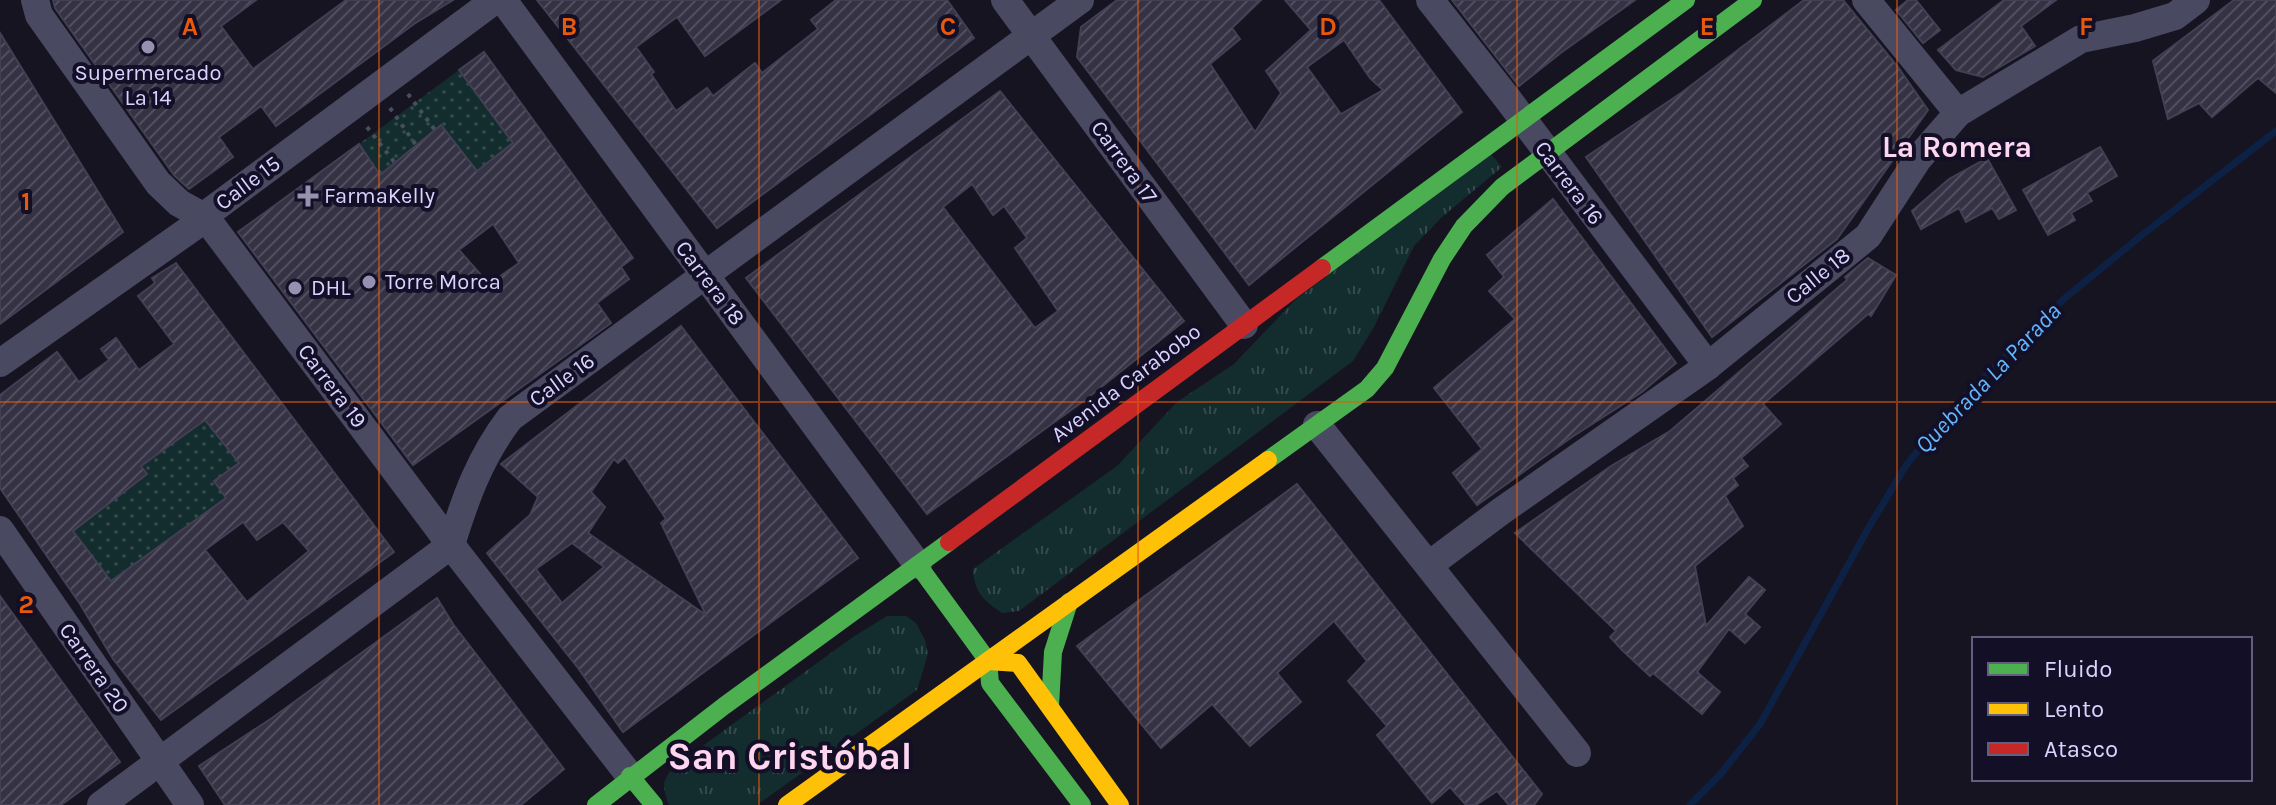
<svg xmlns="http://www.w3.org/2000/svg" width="2276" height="805" viewBox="0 0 2276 805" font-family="Karla,sans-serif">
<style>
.grass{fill:url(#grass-dots)}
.park{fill:url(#park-tufts)}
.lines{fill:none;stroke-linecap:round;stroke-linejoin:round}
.stream{stroke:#0d2144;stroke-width:7}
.building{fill:url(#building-hatch);stroke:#433f54;stroke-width:2;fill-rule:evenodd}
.path{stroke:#44505f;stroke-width:4;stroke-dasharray:4 6;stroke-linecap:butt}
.street{stroke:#4a4962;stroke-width:28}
.fast{stroke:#4caf50;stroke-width:18}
.slow{stroke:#ffc107;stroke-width:18}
.jam{stroke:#c62828;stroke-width:18}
.grid{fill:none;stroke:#e8590c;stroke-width:2;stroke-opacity:0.55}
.poi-dot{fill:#9591b1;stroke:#130f26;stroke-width:3}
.labels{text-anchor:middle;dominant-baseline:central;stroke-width:8;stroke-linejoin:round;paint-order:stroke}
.poi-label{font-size:22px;fill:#d9d4ff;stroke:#130f26;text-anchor:start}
.street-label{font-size:22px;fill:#d9d4ff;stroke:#130f26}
.water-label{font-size:24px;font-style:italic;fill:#62b6ff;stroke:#130f26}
.district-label{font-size:30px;font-weight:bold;fill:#ffd6f0;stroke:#130f26}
.town-label{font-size:38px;font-weight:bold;fill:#ffd6f0;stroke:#130f26}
.grid-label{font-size:26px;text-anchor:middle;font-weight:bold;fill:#e8590c;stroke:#130f26;stroke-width:8;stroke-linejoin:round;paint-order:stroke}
</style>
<defs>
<pattern id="grass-dots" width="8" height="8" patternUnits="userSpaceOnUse" patternTransform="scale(2)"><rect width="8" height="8" fill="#132c2d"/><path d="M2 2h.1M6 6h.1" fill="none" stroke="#354a4c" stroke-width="1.8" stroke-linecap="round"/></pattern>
<pattern id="park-tufts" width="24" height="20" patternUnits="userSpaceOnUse" patternTransform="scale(2)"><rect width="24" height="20" fill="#132c2d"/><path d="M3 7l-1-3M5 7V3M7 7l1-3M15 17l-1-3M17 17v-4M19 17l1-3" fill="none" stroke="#354a4c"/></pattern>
<pattern id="building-hatch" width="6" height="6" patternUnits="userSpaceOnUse" patternTransform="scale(2)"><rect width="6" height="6" fill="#343243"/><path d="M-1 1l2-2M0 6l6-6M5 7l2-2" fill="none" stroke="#514f5f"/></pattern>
</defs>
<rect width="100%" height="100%" fill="#161421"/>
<!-- grass -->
<g class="grass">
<polygon points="459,70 513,143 477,171 441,125 381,176 359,144"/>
<polygon points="206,420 241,462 214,481 226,498 111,581 70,526 100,510 147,474 129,451 160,452"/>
</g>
<!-- park -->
<g class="park">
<path d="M1491,154L1502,167L1441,218L1414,246L1374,327L1353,361L1019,611L1002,613C984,601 974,592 973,569L1117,466L1177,402L1234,364L1296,299Z"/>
<path d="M887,616H906L916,623L925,640L928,654L917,690L757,805H669C662,787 661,781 675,766L853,637Z"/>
</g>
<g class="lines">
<!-- stream -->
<polyline class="stream" points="1690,805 1720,775 1760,724 1869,527 1907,464 1962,399 2065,298 2142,235 2276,131"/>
</g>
<!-- building -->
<g class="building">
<polygon points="53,0 256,0 221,26 253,69 346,0 453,0 414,24 276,126 261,106 219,137 233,157 189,189 174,175 144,133 55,8"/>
<polygon points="537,0 781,0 705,56 677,17 636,47 654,72 651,74 676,111 707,88 713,96 755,63 762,73 818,29 811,20 836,0 947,0 974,38 717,228"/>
<path d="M1117,0H1261L1232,28L1240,39L1210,64L1255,132L1281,93L1266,71L1311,30L1285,0H1379L1462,112L1249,285L1077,57L1081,27ZM1344,40L1370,78L1383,90L1341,114L1307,67Z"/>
<polygon points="1452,0 1635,0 1562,52 1519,86"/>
<polygon points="1804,0 1843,0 1898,67 1928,110 1837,239 1712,337 1586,157 1681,93"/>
<polygon points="1908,0 1916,0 1940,30 1923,43 1896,10"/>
<polygon points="2004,0 2056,0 2021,26 2035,46 1983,77 1956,70 1938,50"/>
<polygon points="2234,0 2276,0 2276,93 2258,78 2212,117 2199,103 2168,119 2153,61"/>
<polygon points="0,33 123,232 0,324"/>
<path d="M484,52L633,258L621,267L629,279L597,303L611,323L413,465L238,232L359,144L380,175L441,125L477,171L513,143L459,70ZM493,224L519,263L489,284L459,250Z"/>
<path d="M1000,91L1184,321L1085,400L927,514L746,278ZM972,184L993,215L1004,206L1027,238L1015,248L1058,311L1035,328L943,207Z"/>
<polygon points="2100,147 2117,176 2087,193 2092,201 2071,213 2075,220 2048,235 2023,190"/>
<polygon points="1987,158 2016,210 1999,219 1992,208 1966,222 1959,208 1921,229 1912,211 1949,179"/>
<polygon points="1553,199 1676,363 1642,392 1572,437 1477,505 1453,473 1482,449 1434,388 1515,319 1489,291 1504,277 1487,255"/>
<polygon points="1868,258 1896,275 1871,316 1868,314 1763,404 1781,424 1741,458 1748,466 1733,478 1738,485 1725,496 1743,526 1695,566 1706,626 1749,577 1765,590 1745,614 1760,627 1745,643 1729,629 1697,672 1720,692 1702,714 1653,673 1650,676 1622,650 1610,637 1616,631 1515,533 1611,466 1670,431 1847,280 1845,277"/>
<path d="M176,263L394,552L161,720L113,659L80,604L0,488V395L57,352L79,382L109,360L101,349L116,338L139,370L174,344L138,296L155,283L152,278ZM205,420L239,463L214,481L226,498L111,581L73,531L147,474L141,466ZM243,522L257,540L283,522L309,551L247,602L205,550Z"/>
<path d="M681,326L858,558L623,732L578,668L487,553L530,515L538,497L501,464ZM625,457L666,519L661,523L706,615L588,533L605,507L591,492L614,459L618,463ZM572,543L604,567L562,603L536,569Z"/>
<polygon points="1297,484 1542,794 1534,805 1509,805 1497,791 1476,805 1466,805 1450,787 1432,803 1377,735 1387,726 1348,681 1367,661 1334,621 1277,673 1301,702 1250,746 1212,704 1161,748 1077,646"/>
<polygon points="0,596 120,762 61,805 0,805"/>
<polygon points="437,598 453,624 564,769 521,805 225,805 199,766 272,718"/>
</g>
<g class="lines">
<!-- path -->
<g class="path">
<polyline points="408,94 435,130"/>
<polyline points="390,108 416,145"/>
<polyline points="367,127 395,163"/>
</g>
<!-- street -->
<g class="street">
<polyline points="35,0 39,15 158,183 179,203 206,218 451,545 630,776"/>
<polyline points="503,0 918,565"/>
<polyline points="1005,0 1244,325"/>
<polyline points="1430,0 1507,98 1708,366"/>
<polyline points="1866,0 1958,113"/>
<polyline points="0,363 206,218 208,213 495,0"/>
<polyline points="1317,425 1577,753"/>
<polyline points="0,530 190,805"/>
<polyline points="1429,565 1500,512 1708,366 1868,236 1918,159 1958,113 2081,39 2135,28 2175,16 2196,0"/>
<path d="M101,805L451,545C465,499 480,457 510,418L1080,0"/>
</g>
<!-- fast -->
<g class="fast">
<polyline points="1322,268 1686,0"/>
<polyline points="1268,460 1367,389 1385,368 1442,259 1464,226 1502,187 1753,0"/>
<polyline points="918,565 988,661"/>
<polyline points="988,661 990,683 1082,805"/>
<polyline points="1050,706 1053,652 1069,602"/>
<polyline points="630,776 654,805"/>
<polyline points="596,805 724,706 949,542"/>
</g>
<!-- slow -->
<g class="slow">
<polyline points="988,661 1018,663 1120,805"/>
<polyline points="787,805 1268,460"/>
</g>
<!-- jam -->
<polyline class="jam" points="949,542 1322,268"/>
</g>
<!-- grid -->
<path class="grid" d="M379,0V805M759,0V805M1138,0V805M1517,0V805M1897,0V805M0,402H2276"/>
<!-- markers -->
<g class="poi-dot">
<circle cx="148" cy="47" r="8"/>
<path d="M304 184h8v8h8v8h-8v8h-8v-8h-8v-8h8z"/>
<circle cx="369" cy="282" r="8"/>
<circle cx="295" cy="288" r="8"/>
</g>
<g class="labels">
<!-- poi labels -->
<g class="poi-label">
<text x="148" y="73" text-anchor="middle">Supermercado<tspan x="148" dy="25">La 14</tspan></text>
<text x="324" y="196">FarmaKelly</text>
<text x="385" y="282">Torre Morca</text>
<text x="311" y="288">DHL</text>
</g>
<!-- street labels -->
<g class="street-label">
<text transform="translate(1124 162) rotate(54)">Carrera 17</text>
<text transform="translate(248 183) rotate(-37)">Calle 15</text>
<text transform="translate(1569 183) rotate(53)">Carrera 16</text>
<text transform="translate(1818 276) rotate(-39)">Calle 18</text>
<text transform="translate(710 283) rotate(53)">Carrera 18</text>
<text transform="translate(562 380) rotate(-36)">Calle 16</text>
<text transform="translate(1126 383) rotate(-37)">Avenida Carabobo</text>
<text transform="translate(332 386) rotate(53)">Carrera 19</text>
<text transform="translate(94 668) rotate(55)">Carrera 20</text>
</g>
<!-- water labels -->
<g class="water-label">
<text transform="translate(1988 378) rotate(-46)">Quebrada La Parada</text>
</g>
<!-- district labels -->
<g class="district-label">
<text x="1957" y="147">La Romera</text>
</g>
<!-- town labels -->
<g class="town-label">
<text x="790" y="756">San Cristóbal</text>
</g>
</g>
<g class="grid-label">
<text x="190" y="35">A</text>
<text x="569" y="35">B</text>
<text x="948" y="35">C</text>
<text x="1328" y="35">D</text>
<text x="1707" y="35">E</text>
<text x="2086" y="35">F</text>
<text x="26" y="210">1</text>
<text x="26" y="613">2</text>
</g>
<!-- legend -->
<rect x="1972" y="637" width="280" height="144" fill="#130f26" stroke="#625e7d" stroke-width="2"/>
<rect x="1988" y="663" width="40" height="12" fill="#4caf50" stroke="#625e7d" stroke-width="2"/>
<text x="2044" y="677" font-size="24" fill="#d9d4ff">Fluido</text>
<rect x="1988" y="703" width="40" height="12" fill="#ffc107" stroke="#625e7d" stroke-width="2"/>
<text x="2044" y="717" font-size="24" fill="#d9d4ff">Lento</text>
<rect x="1988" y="743" width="40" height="12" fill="#c62828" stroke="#625e7d" stroke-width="2"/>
<text x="2044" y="757" font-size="24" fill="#d9d4ff">Atasco</text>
</svg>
